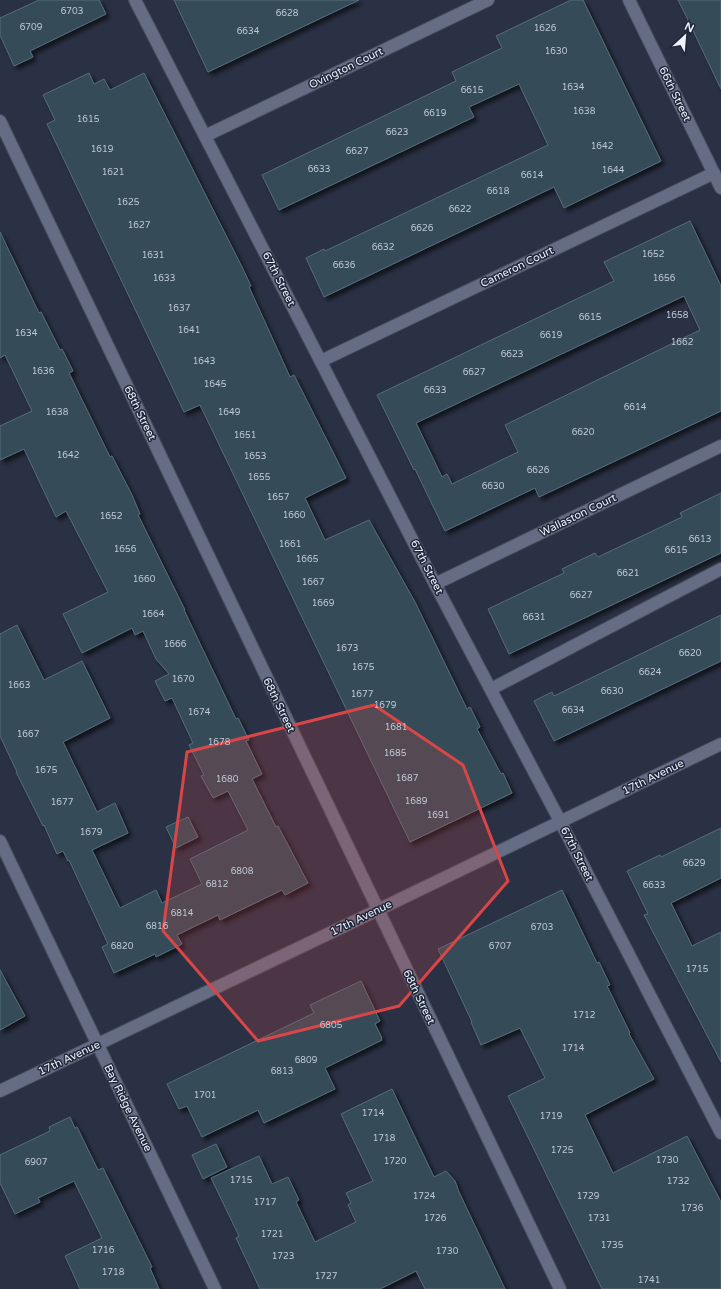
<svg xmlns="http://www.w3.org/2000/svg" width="721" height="1289" viewBox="0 0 721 1289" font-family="'Varela Round',sans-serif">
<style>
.building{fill:#344b58;stroke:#556d7b;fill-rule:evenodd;filter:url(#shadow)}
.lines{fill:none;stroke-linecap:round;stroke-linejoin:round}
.lane-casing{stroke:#474c5d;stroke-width:14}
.street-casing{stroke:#474c5d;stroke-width:14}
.lane{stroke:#646d83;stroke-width:12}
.street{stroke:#646d83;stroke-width:12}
.marked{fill:#d94648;fill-opacity:0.2;stroke:#d94648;stroke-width:3;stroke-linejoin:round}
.labels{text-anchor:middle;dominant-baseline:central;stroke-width:3;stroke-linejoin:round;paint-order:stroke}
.number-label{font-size:9px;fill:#bfc8d5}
.street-label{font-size:11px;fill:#edf2ff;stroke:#202739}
</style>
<defs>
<filter id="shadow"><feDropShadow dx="3.5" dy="3.5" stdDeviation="2" flood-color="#0009"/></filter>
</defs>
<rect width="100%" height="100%" fill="#2a3144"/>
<!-- building -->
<g class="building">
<polygon points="39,0 99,0 106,14 30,51 33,57 14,66 0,35 0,18"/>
<polygon points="174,0 359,0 208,72"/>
<polygon points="571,0 583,0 661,161 564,208 554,187 324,297 306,258 324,249 325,251 548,145 519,84 469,107 474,117 279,210 262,175 456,81 452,72 502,48 496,36"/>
<polygon points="678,0 721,0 721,89 687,18"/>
<polygon points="89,73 94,84 104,79 110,90 144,73 242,267 251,286 249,287 290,377 294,375 346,478 305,498 325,540 369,520 415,602 467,709 470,707 480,727 477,729 501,774 503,773 512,793 410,842 200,405 184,412 47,124 55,120 43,95"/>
<path d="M690,221L721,286V411L539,497L535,488L445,531L415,469L414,470L377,395L614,281L604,262ZM684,296L700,330L505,425L518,452L452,484L447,474L442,477L416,423Z"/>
<polygon points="0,232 39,313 41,312 60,350 62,349 73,371 69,373 110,457 112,456 132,495 140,514 138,515 185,610 184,610 236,719 238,718 249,740 246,741 262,774 252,779 276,827 278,826 308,883 285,895 282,890 220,920 218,915 177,935 182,944 156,957 155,954 114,973 102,947 108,944 69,860 68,861 63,851 57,854 44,825 43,826 16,772 17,772 0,736 0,634 17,625 44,680 82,661 110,718 63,742 97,812 115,803 128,833 92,850 120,908 156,890 162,903 202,884 190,859 248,830 228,791 213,798 201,776 204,775 189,745 193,743 172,698 165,701 155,681 169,674 156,659 143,631 135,635 132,628 82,653 63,614 108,592 66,511 56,517 24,449 0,460 0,426 32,411 5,355 0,358"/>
<polygon points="721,493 721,553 509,654 488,609 564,573 562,569 595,553 598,557 682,517 680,513"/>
<polygon points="721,615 721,661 554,741 534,701 552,692 554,696"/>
<polygon points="188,817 198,837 176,848 166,827"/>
<polygon points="721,828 721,878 671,903 692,946 721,932 721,1062 644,915 648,914 627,871 660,855 661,857"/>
<polygon points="562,890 597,963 599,962 610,985 607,986 630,1033 629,1034 654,1079 585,1115 613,1173 687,1136 721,1202 721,1289 602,1289 508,1096 545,1078 520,1028 481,1045 471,1022 472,1022 438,949"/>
<polygon points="0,970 25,1016 0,1030"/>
<polygon points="361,981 380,1021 375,1024 382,1038 381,1038 382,1040 325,1068 335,1089 264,1123 258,1110 202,1137 187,1106 179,1109 167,1084 314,1013 310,1005"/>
<polygon points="392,1089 434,1177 446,1171 455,1181 459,1192 505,1289 425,1289 416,1271 380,1289 260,1289 236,1238 239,1236 211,1178 259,1156 272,1184 288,1177 299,1200 296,1202 315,1242 356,1222 348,1205 351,1203 346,1193 373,1181 341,1114"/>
<polygon points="70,1117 75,1128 77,1127 98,1170 103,1168 152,1267 150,1268 159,1289 80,1289 65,1256 102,1238 74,1181 38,1198 40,1202 15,1214 0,1183 0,1155 50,1131 49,1127"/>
<polygon points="216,1144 227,1167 203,1179 192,1155"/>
</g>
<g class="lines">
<!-- lane casing -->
<g class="lane-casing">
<polyline id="lane" points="491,689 721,569"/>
</g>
<!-- street casing -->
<g class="street-casing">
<g id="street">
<polyline points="135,0 435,584 560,821 721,1133"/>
<polyline points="629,0 721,188"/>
<polyline points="0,121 560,1289"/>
<polyline points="205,136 488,0"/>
<polyline points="321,361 714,173"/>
<polyline points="435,584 721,446"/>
<polyline points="0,841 215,1289"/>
<polyline points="0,1091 355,921 721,744"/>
</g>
</g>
<!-- lane -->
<use href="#lane" class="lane"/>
<!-- street -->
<use href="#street" class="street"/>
</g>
<!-- marked area -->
<path class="marked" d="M374,705L463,765L508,881L399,1006L258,1041L163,931L187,752Z"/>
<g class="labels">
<!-- number labels -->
<g class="number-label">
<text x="72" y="11">6703</text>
<text x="287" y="13">6628</text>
<text x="31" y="27">6709</text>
<text x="545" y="28">1626</text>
<text x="248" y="31">6634</text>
<text x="556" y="51">1630</text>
<text x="573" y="87">1634</text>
<text x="472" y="90">6615</text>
<text x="584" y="111">1638</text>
<text x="435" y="113">6619</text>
<text x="88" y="119">1615</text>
<text x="397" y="132">6623</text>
<text x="602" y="146">1642</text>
<text x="102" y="149">1619</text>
<text x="357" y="151">6627</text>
<text x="319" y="169">6633</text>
<text x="613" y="170">1644</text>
<text x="113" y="172">1621</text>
<text x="532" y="175">6614</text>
<text x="498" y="191">6618</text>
<text x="128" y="202">1625</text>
<text x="460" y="209">6622</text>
<text x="139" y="225">1627</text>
<text x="422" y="228">6626</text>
<text x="383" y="247">6632</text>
<text x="653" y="254">1652</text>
<text x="153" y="255">1631</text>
<text x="344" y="265">6636</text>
<text x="164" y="278">1633</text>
<text x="664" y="278">1656</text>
<text x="179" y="308">1637</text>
<text x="677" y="315">1658</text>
<text x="590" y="317">6615</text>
<text x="189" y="330">1641</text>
<text x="26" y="333">1634</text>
<text x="551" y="335">6619</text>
<text x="682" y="342">1662</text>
<text x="512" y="354">6623</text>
<text x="204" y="361">1643</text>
<text x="43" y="371">1636</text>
<text x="474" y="372">6627</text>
<text x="215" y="384">1645</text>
<text x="435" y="390">6633</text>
<text x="635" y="407">6614</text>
<text x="57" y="412">1638</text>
<text x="229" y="412">1649</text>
<text x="583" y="432">6620</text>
<text x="245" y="435">1651</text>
<text x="68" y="455">1642</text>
<text x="255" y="456">1653</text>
<text x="538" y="470">6626</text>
<text x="259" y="477">1655</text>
<text x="493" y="486">6630</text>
<text x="278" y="497">1657</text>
<text x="294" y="515">1660</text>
<text x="111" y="516">1652</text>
<text x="700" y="539">6613</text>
<text x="290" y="544">1661</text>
<text x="125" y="549">1656</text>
<text x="676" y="550">6615</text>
<text x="307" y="559">1665</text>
<text x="628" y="573">6621</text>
<text x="144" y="579">1660</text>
<text x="313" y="582">1667</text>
<text x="581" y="595">6627</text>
<text x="323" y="603">1669</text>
<text x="153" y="614">1664</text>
<text x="534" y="617">6631</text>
<text x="175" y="644">1666</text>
<text x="347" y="648">1673</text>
<text x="690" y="653">6620</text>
<text x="363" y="667">1675</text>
<text x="650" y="672">6624</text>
<text x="183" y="679">1670</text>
<text x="19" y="685">1663</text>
<text x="612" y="691">6630</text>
<text x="362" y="694">1677</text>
<text x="385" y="705">1679</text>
<text x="573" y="710">6634</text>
<text x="199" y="712">1674</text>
<text x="396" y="727">1681</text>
<text x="28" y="734">1667</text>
<text x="219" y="742">1678</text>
<text x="395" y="753">1685</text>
<text x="46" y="770">1675</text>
<text x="407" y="778">1687</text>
<text x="227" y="779">1680</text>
<text x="416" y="801">1689</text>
<text x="62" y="802">1677</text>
<text x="438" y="815">1691</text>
<text x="91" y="832">1679</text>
<text x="694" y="863">6629</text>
<text x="242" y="871">6808</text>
<text x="217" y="884">6812</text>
<text x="654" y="885">6633</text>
<text x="182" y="913">6814</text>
<text x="157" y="926">6816</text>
<text x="542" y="927">6703</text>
<text x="122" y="946">6820</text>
<text x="500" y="946">6707</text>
<text x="697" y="969">1715</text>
<text x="584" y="1015">1712</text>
<text x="331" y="1025">6805</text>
<text x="573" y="1048">1714</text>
<text x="306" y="1060">6809</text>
<text x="282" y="1071">6813</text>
<text x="205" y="1095">1701</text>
<text x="373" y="1113">1714</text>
<text x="551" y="1116">1719</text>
<text x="384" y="1138">1718</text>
<text x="562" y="1150">1725</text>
<text x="667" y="1160">1730</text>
<text x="395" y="1161">1720</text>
<text x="36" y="1162">6907</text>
<text x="241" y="1180">1715</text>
<text x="678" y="1181">1732</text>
<text x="424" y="1196">1724</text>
<text x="588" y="1196">1729</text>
<text x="265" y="1202">1717</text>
<text x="692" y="1208">1736</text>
<text x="435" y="1218">1726</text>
<text x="599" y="1218">1731</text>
<text x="272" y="1234">1721</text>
<text x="612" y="1245">1735</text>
<text x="103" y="1250">1716</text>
<text x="447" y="1251">1730</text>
<text x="283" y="1256">1723</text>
<text x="113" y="1272">1718</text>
<text x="326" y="1276">1727</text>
<text x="649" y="1280">1741</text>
</g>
<!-- street labels -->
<g class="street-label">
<text transform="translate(346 68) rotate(-26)">Ovington Court</text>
<text transform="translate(675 94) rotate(64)">66th Street</text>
<text transform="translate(517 267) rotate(-26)">Cameron Court</text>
<text transform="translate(279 279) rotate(63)">67th Street</text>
<text transform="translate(140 413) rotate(64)">68th Street</text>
<text transform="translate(578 515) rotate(-26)">Wallaston Court</text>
<text transform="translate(427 567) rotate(63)">67th Street</text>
<text transform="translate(279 705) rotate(64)">68th Street</text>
<text transform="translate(653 777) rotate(-26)">17th Avenue</text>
<text transform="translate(577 854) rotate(63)">67th Street</text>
<text transform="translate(361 918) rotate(-26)">17th Avenue</text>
<text transform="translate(419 997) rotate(64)">68th Street</text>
<text transform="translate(69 1058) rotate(-25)">17th Avenue</text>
<text transform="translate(128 1108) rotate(64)">Bay Ridge Avenue</text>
</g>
</g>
<!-- north arrow -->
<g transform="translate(685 36) rotate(26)" stroke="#202739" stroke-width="3" paint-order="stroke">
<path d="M0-3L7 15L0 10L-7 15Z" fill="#edf2ff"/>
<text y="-6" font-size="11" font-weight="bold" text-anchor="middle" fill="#edf2ff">N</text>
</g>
</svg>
